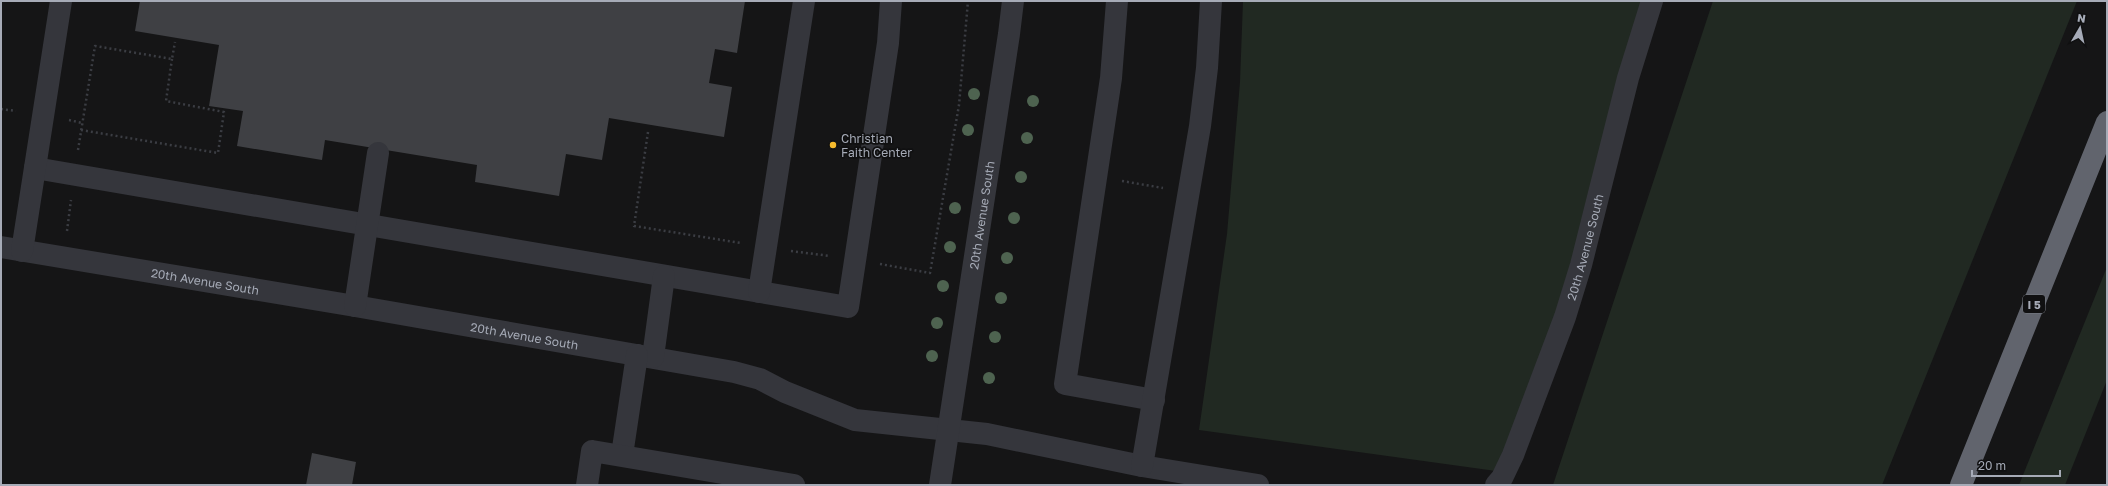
<svg xmlns="http://www.w3.org/2000/svg" width="2108" height="486" viewBox="0 0 2108 486" font-family="'Golos Text',sans-serif">
<style>
.green{fill:#212922}
.building{fill:#3f4044}
.lines{fill:none;stroke-linecap:round;stroke-linejoin:round}
.path{stroke:#3b3d43;stroke-width:2.5;stroke-dasharray:2 3;stroke-linecap:butt}
.minor{stroke:#35363c;stroke-width:22}
.highway{stroke:#61646d;stroke-width:22}
.tree{fill:#4e6350}
.poi-dot{fill:#f6bb2d;stroke:#101011;stroke-width:1.5}
.labels{text-anchor:middle;dominant-baseline:central;stroke-width:3.5;stroke-linejoin:round;paint-order:stroke}
.shield{fill:#101011;stroke:#797c85;stroke-width:1}
.shield-label{font-size:11px;font-weight:bold;fill:#a6abb7}
.poi-label{font-size:12px;fill:#a6abb7;stroke:#101011;text-anchor:start}
.street-label{font-size:12px;fill:#a6abb7;stroke:#101011}
</style>
<rect width="100%" height="100%" fill="#151516"/>
<!-- green -->
<g class="green">
<polygon points="1243,1 1644,1 1553,330 1496,471 1199,430 1227,234 1240,82"/>
<polygon points="1713,1 2077,1 1882,485 1553,485"/>
<polygon points="2107,267 2107,380 2065,485 2019,485"/>
</g>
<!-- building -->
<g class="building">
<polygon points="140,1 745,1 737,53 715,49 709,83 732,87 724,137 609,118 602,160 566,154 559,196 475,182 477,165 325,140 322,160 237,146 243,111 209,106 219,45 135,31"/>
<polygon points="312,453 356,462 352,485 306,485"/>
</g>
<g class="lines">
<!-- path -->
<g class="path">
<polyline points="1,109 16,111"/>
<polyline points="69,120 82,123"/>
<polyline points="81,130 218,153 224,112 166,101 172,59"/>
<polyline points="648,132 634,226 741,243"/>
<polyline points="78,150 95,46 172,59 175,42"/>
<polyline points="1122,181 1163,188"/>
<polyline points="67,231 71,200"/>
<polyline points="791,251 830,256"/>
<polyline points="880,264 930,273 959,105 968,1"/>
</g>
<!-- minor -->
<g class="minor">
<polyline points="1117,1 1111,78 1065,384 1154,400"/>
<polyline points="35,168 848,307 888,43 891,1"/>
<path id="s1" d="M1,247L355,306L734,372L760,379L785,392L855,420L987,434L1142,466L1258,485"/>
<polyline points="22,251 61,1"/>
<polyline points="759,292 804,1"/>
<polyline points="355,306 378,153"/>
<polyline points="653,357 664,276"/>
<polyline points="622,455 637,355"/>
<polyline points="1142,466 1200,126 1207,68 1211,1"/>
<polyline points="587,485 592,451 794,485"/>
<path id="s2" d="M940,485L1009,34L1013,1"/>
<path id="s3" d="M1496,485L1502,478L1513,455L1565,317L1581,265L1628,78L1652,1"/>
</g>
<!-- highway -->
<polyline class="highway" points="1961,485 2107,122"/>
</g>
<!-- trees -->
<g class="tree">
<circle cx="974" cy="94" r="6"/>
<circle cx="1033" cy="101" r="6"/>
<circle cx="968" cy="130" r="6"/>
<circle cx="1027" cy="138" r="6"/>
<circle cx="1021" cy="177" r="6"/>
<circle cx="955" cy="208" r="6"/>
<circle cx="1014" cy="218" r="6"/>
<circle cx="950" cy="247" r="6"/>
<circle cx="1007" cy="258" r="6"/>
<circle cx="943" cy="286" r="6"/>
<circle cx="1001" cy="298" r="6"/>
<circle cx="937" cy="323" r="6"/>
<circle cx="995" cy="337" r="6"/>
<circle cx="932" cy="356" r="6"/>
<circle cx="989" cy="378" r="6"/>
</g>
<!-- markers -->
<circle class="poi-dot" cx="833" cy="145" r="4"/>
<g class="labels">
<!-- shield labels -->
<rect class="shield" x="2023" y="295" width="22" height="18" rx="3"/>
<g class="shield-label">
<text x="2034" y="304">I 5</text>
</g>
<!-- poi labels -->
<g class="poi-label">
<text x="841" y="138">Christian<tspan x="841" dy="14">Faith Center</tspan></text>
</g>
<!-- street labels -->
<g class="street-label">
<text stroke="none"><textPath href="#s2" startOffset="273">20th Avenue South</textPath></text>
<text stroke="none"><textPath href="#s3" startOffset="255">20th Avenue South</textPath></text>
<text stroke="none"><textPath href="#s1" startOffset="207">20th Avenue South</textPath></text>
<text stroke="none"><textPath href="#s1" startOffset="531">20th Avenue South</textPath></text>
</g>
</g>
<!-- border -->
<rect width="2108" height="486" fill="none" stroke="#a6abb7" stroke-width="4"/>
<!-- north arrow -->
<g transform="translate(2080 28) rotate(9)" stroke="#101011" stroke-width="3" paint-order="stroke">
<path d="M0-3L7 15L0 10L-7 15Z" fill="#a6abb7"/>
<text y="-6" font-size="11" font-weight="bold" text-anchor="middle" fill="#a6abb7">N</text>
</g>
<!-- scale -->
<path d="M1972 470v6h88v-6" fill="none" stroke="#a6abb7" stroke-width="2"/>
<text x="1978" y="470" font-size="12" fill="#a6abb7" stroke="#101011" stroke-width="3" paint-order="stroke">20 m</text>
</svg>
